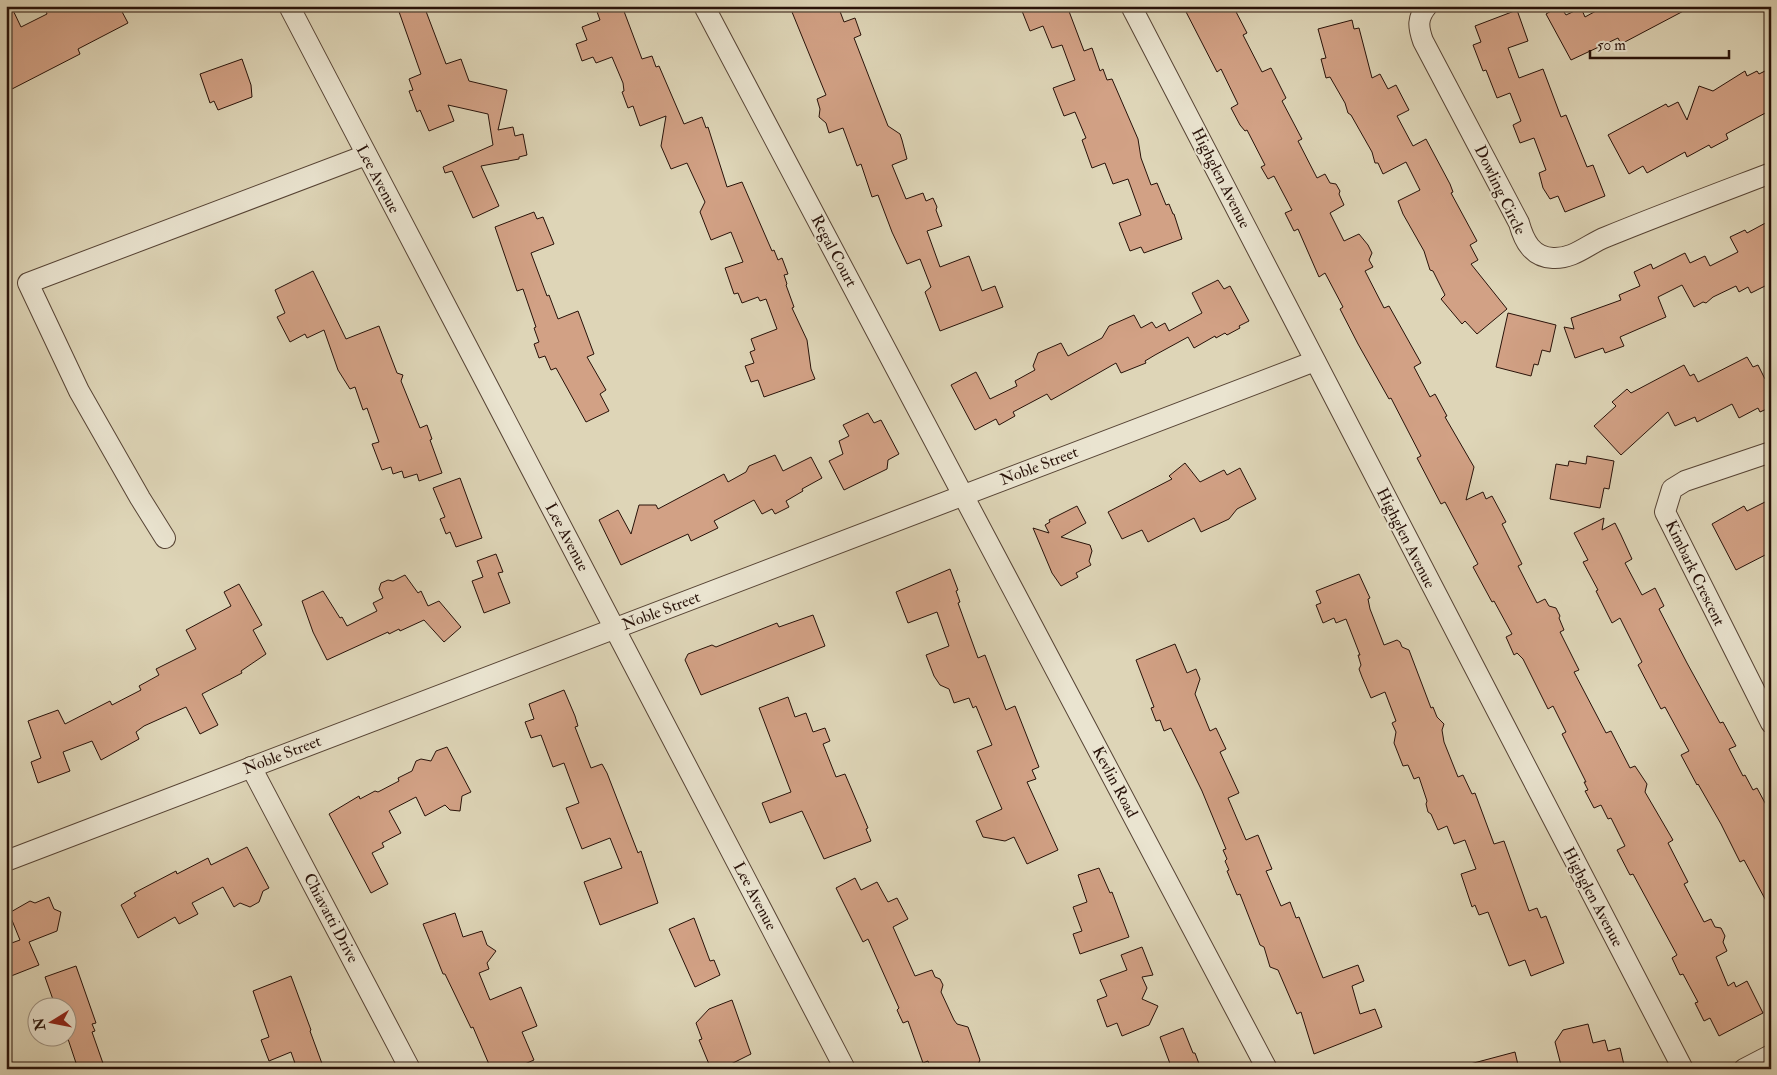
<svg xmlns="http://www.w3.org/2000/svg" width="1777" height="1075" viewBox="0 0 1777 1075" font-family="'IM FELL Double Pica',serif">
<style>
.building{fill:#d2a185;stroke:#281209}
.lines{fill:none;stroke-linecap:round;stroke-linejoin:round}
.minor-casing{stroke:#564334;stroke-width:22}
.minor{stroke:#eae4d0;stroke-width:20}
.labels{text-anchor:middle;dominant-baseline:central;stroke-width:4;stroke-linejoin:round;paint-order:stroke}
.street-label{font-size:16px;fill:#281209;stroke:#eae4d0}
</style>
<rect width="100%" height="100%" fill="#ded5b7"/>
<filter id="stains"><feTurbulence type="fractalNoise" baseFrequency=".004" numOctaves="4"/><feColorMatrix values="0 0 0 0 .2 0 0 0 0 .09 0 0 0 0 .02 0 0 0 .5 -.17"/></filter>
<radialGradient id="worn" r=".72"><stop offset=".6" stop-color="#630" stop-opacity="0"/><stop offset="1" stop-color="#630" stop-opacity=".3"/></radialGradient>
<!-- building -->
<g class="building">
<polygon points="6,6 11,6 21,27 47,14 44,6 119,6 128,23 78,49 80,54 12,89 6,77"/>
<polygon points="397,6 424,6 446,64 461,59 469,81 507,90 498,130 513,127 515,136 523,134 527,155 519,157 519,159 481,166 499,206 473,218 452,171 445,173 443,167 493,145 488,114 448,105 454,121 429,131 420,110 417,112 409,91 413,90 409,79 421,74"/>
<polygon points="595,6 622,6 642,59 652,56 656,67 659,66 684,124 702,117 706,128 708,127 727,187 742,182 772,251 774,250 778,260 782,258 788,274 784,275 787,284 786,285 794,307 792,308 807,340 811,369 815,379 764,397 758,380 751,382 745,366 754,363 750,352 755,350 751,339 777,329 766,299 760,301 758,297 742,303 738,293 734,294 725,268 743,262 731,232 711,240 700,212 705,202 687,163 671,169 661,146 666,116 640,126 633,106 628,108 622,92 624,91 623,83 612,57 596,63 593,57 582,61 576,44 587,40 582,27 600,20"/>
<polygon points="793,6 838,6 844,22 855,18 861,35 854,38 888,126 900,134 902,140 907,159 892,165 906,199 923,193 926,201 933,198 937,207 936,210 942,226 927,231 940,267 969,256 982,291 995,286 1003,307 940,331 925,292 931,287 920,259 907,264 892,232 878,195 872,197 861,164 857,166 843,128 829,133 826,123 819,117 820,109 817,99 826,95 792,12 794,11"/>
<polygon points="1020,6 1067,6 1084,51 1092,48 1100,71 1103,69 1107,80 1112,79 1138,139 1141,158 1151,185 1157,183 1166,205 1169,204 1173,214 1174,214 1182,239 1144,253 1141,247 1130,251 1119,223 1141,215 1128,179 1113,184 1105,163 1092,168 1082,140 1086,138 1075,112 1064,116 1053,88 1075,80 1062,45 1052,48 1043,26 1030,31"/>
<polygon points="1183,6 1233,6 1247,33 1243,35 1262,72 1271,68 1286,98 1282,101 1302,139 1298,141 1317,178 1325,174 1330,183 1336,184 1340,191 1339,194 1344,205 1330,213 1344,241 1359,234 1368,245 1372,253 1369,260 1373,267 1365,271 1384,308 1389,306 1421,363 1414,367 1430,397 1435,394 1447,416 1445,417 1474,467 1466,500 1483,492 1486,499 1492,496 1506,522 1502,524 1522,564 1518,566 1537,603 1545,599 1549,606 1556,608 1560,616 1559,618 1564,630 1560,632 1579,670 1574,672 1606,733 1611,731 1630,768 1635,766 1647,784 1645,792 1673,840 1668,843 1688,882 1684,884 1704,922 1711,919 1715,927 1721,928 1725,936 1723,942 1727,951 1716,957 1728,986 1734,982 1736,987 1747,981 1763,1013 1719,1036 1710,1018 1704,1021 1695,1003 1698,1002 1683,974 1680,975 1672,958 1677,955 1633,874 1630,875 1617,850 1625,846 1611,818 1608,819 1601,805 1594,808 1585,791 1588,790 1584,782 1586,782 1562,734 1566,732 1553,706 1548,709 1523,659 1517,653 1514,655 1506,637 1512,634 1494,601 1492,602 1473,567 1478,564 1445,502 1441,504 1417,458 1421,456 1391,398 1389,399 1358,344 1340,309 1343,307 1325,273 1319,277 1298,229 1294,231 1285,213 1292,210 1274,176 1268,179 1261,167 1265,165 1247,130 1245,131 1240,125 1231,108 1238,104 1221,69 1217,72"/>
<polygon points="1560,6 1566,15 1581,8 1585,17 1605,6 1693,6 1621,44 1618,38 1571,60 1546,14"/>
<polygon points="1517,10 1528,41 1508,48 1519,78 1543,69 1561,117 1566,115 1587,167 1593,165 1605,196 1565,212 1558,196 1550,199 1543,188 1539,173 1546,170 1534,138 1520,143 1513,125 1521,121 1510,93 1497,98 1486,70 1483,71 1473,45 1481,42 1475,26"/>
<polygon points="1352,20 1354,29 1359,28 1372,78 1380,74 1388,89 1396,85 1409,110 1397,116 1413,146 1426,139 1450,184 1453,192 1451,193 1477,241 1470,245 1478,260 1471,264 1507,309 1477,334 1465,321 1462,324 1441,299 1445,295 1433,271 1430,270 1424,251 1403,214 1398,201 1420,190 1406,162 1383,174 1378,163 1375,163 1372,152 1351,115 1348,113 1345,103 1330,77 1326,78 1321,59 1326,58 1318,29"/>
<polygon points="242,59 251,85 252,97 218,110 214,101 210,103 200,74"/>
<polygon points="1771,68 1771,110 1726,134 1728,139 1711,148 1709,145 1687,157 1685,152 1647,173 1643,166 1629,174 1608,135 1666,104 1668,107 1678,102 1687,120 1699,86 1713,91 1745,71 1747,76 1757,71 1759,74"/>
<polygon points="534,212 537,219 543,217 554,244 531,253 547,296 549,295 558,319 578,311 594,354 587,357 606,390 600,394 609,411 586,422 556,368 551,370 545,356 539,358 534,344 539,342 534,328 536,327 523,289 517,291 495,227"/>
<polygon points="1771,220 1771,283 1751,293 1748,287 1739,292 1736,286 1713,297 1706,303 1703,302 1694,307 1682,285 1658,297 1666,317 1620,337 1624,346 1605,353 1603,348 1575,358 1564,327 1574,329 1571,318 1621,300 1619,295 1640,286 1634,272 1651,264 1653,269 1685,253 1690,263 1705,256 1710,266 1738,252 1730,237 1745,230 1747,233"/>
<polygon points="313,271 346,339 379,326 397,373 403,375 401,381 420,428 427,425 432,439 430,440 442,473 419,481 417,474 404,478 402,471 393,474 391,467 382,470 372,444 379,442 367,408 363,410 355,387 350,389 338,370 324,330 307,338 305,334 290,342 277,317 285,313 275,290"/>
<polygon points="1218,280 1224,289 1230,286 1249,321 1239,326 1240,328 1227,335 1225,333 1216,338 1215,336 1194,348 1188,337 1155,355 1145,361 1146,363 1121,373 1116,363 1060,395 1051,400 1047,394 1013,412 1015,416 999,425 996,419 975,430 951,385 976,372 990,399 1017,386 1015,381 1035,370 1033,366 1038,353 1061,343 1068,356 1102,338 1109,326 1134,315 1141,328 1152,322 1156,328 1165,323 1169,331 1202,313 1192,293"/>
<polygon points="1508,313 1556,325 1550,352 1542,350 1538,365 1534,364 1531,376 1496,367"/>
<polygon points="1747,357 1753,367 1758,365 1765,379 1771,376 1771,407 1760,412 1758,408 1739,418 1732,404 1697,422 1695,417 1675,426 1668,412 1621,455 1594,426 1616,406 1612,402 1627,389 1631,393 1684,365 1690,376 1694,374 1698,382"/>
<polygon points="868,413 874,423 881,420 899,454 888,460 887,469 844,490 829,461 843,454 839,441 849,436 843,425"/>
<polygon points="775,455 783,471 811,457 822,478 802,489 803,491 786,501 789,507 775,514 772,509 762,514 754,500 714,521 718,528 691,541 688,534 621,565 599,520 618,510 631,534 639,505 656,505 658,509 724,474 728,482 746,472 749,466"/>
<polygon points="1587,456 1614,461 1609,489 1604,488 1600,508 1550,499 1556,464 1568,466 1569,461 1586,464"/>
<polygon points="1185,463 1200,482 1224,470 1227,475 1240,468 1256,499 1237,509 1229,519 1201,532 1194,518 1148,542 1142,530 1122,539 1108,512 1172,479 1169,476"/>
<polygon points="460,478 482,538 456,547 450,532 446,534 440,519 445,517 433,488"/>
<polygon points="1771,499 1771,552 1736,570 1712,524 1744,506 1747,511"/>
<polygon points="1077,506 1086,523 1061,537 1090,545 1092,551 1089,561 1091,565 1076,573 1078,577 1061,586 1052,573 1033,528 1049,533 1045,525 1050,522 1049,520"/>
<polygon points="1604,518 1602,530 1615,523 1621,535 1632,559 1625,563 1642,595 1655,588 1664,606 1659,609 1687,663 1720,723 1723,722 1736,746 1729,749 1743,776 1745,775 1753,790 1757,788 1771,814 1771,910 1744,860 1740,862 1721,824 1698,784 1697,785 1681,755 1689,751 1665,707 1661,709 1650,688 1638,665 1642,662 1620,618 1612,623 1596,591 1598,590 1583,562 1588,560 1574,533"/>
<polygon points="496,554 503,572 498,573 510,603 484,613 472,581 483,577 477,561"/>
<polygon points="950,569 958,590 956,591 960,602 958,603 978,658 985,655 1006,710 1015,706 1039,767 1032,770 1036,779 1027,782 1058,850 1027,864 1014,837 1005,841 983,837 976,821 1002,809 977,751 992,745 976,706 973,708 969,698 954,703 949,689 940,685 934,676 926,655 949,646 937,612 908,623 896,592"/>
<polygon points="1359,574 1370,598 1368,599 1370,609 1384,645 1397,640 1400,642 1402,647 1409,650 1431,708 1433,707 1437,717 1444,724 1442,730 1444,742 1458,777 1463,775 1472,794 1475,793 1494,844 1504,841 1529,911 1537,908 1541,918 1546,916 1564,963 1531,976 1525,960 1509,966 1488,912 1479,915 1475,905 1472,907 1461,874 1476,869 1465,840 1454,844 1447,826 1438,830 1431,814 1428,812 1426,804 1427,801 1419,777 1414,779 1408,765 1403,766 1394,743 1396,732 1392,723 1396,721 1385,692 1371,698 1362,677 1359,669 1361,665 1358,655 1360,655 1346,619 1336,623 1334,618 1323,623 1316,605 1321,603 1316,591"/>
<polygon points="405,575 418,593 421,591 428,606 439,601 461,627 444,642 424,620 400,631 399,629 389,634 388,632 327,660 313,632 302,601 323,591 340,618 342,617 347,626 377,611 373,603 383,598 379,589 381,583 388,580 393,581"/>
<polygon points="239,584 262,625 253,630 266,654 241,671 242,673 202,694 218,725 200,734 186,707 144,726 136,732 139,739 101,760 92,741 63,752 70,771 38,783 31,762 41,758 28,721 58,710 65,724 110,701 112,705 141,690 139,686 159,675 156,669 196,649 186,630 231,606 224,592"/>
<polygon points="813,615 825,646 701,695 685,660 688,654 712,645 716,647 777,623 779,627"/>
<polygon points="1175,644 1187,673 1196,669 1200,679 1195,694 1210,731 1216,728 1226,749 1220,752 1239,793 1228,798 1246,840 1258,835 1272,869 1266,871 1281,906 1290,902 1296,918 1299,917 1323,978 1358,965 1364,981 1352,986 1360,1014 1375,1009 1382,1027 1314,1054 1301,1012 1297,1014 1278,970 1270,967 1264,947 1260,945 1240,894 1237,895 1227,871 1229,870 1225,861 1227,859 1223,850 1226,849 1202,791 1171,728 1164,731 1160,720 1156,721 1151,708 1154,707 1136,660"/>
<polygon points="564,690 575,716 578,726 575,727 591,768 602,764 607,773 638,853 641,851 658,903 600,925 584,882 622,868 610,838 582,849 566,808 579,803 564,763 553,767 541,735 531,738 525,722 534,719 529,704"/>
<polygon points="788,697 795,717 806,713 813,732 825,728 830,741 823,744 836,777 845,774 868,828 866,829 871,841 824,859 802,811 770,823 762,803 791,792 759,708"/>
<polygon points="447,747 471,792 462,796 460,811 450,810 445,805 425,816 416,797 389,811 401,833 382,843 384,847 372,853 388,884 371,893 329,814 359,796 360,799 375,791 378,792 399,781 398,778 412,771 416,761 421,759 431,761 436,751"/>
<polygon points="247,847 269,888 263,891 259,902 250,907 240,903 234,907 223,887 192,903 198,914 179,924 175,917 138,938 121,905 136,896 134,893 176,871 177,874 208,858 211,865"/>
<polygon points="1099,868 1110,893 1112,892 1129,937 1080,954 1073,934 1082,931 1073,907 1087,902 1078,875"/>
<polygon points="855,878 861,890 877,882 888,902 897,898 908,919 893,927 915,976 932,970 935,977 940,979 943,985 941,992 954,1020 957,1024 968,1027 980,1060 976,1069 931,1069 928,1061 923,1063 908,1021 903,1023 897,1010 899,1008 868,939 863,942 836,888"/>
<polygon points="49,897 54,909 61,912 57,931 29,942 39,965 6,978 6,945 20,940 9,913 30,901 35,903"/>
<polygon points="455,913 463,937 482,931 487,945 496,951 487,963 489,969 479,973 490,1000 521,987 537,1026 522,1032 534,1060 513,1069 491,1069 473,1027 471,1028 445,974 443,974 423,924"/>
<polygon points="694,918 710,961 714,960 720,975 695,987 669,929"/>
<polygon points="1142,947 1153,975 1142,977 1147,988 1142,999 1158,1006 1149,1025 1122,1036 1117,1023 1107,1027 1097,1000 1107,996 1100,980 1127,970 1121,955"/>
<polygon points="76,966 96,1023 92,1024 95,1031 92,1032 105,1069 78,1069 68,1039 68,1008 56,1008 45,977"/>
<polygon points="291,976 311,1030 310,1031 324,1069 297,1069 291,1052 269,1061 261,1040 269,1037 253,991"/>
<polygon points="732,1000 751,1054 721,1069 711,1069 699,1040 702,1039 696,1023 709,1009"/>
<polygon points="1588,1024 1593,1043 1605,1040 1608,1051 1620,1048 1625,1069 1562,1069 1555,1042 1563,1030"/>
<polygon points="1183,1028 1193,1053 1195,1053 1201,1069 1172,1069 1160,1037"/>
<polygon points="1515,1052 1519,1069 1470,1069 1470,1064"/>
</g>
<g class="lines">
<!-- minor casing -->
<g class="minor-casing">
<g id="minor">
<polyline points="289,6 845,1069"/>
<polyline points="704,6 1267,1069"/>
<polyline points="1131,6 1683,1069"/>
<path d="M1427,6C1417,18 1418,27 1423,41L1519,223C1524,241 1532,257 1553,258C1574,259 1588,244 1606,237C1660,215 1716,194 1771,173"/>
<polyline points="1771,452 1685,481 1672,489 1665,512 1771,723"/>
<polyline points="165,538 140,498 79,391 28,283 366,155"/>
<polyline points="251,767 410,1069"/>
<polyline points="6,861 1315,361"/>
<polyline points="1744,1069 1771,1055"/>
</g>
</g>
<!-- minor -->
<use href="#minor" class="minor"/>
</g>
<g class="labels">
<!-- street labels -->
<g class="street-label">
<text transform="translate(1221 178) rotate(63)">Highglen Avenue</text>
<text transform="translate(378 179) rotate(62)">Lee Avenue</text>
<text transform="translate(1500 190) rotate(64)">Dowling Circle</text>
<text transform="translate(834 251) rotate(62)">Regal Court</text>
<text transform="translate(1039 466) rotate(-21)">Noble Street</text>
<text transform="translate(567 537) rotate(62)">Lee Avenue</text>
<text transform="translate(1406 538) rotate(63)">Highglen Avenue</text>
<text transform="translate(1695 573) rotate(64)">Kimbark Crescent</text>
<text transform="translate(661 611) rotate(-21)">Noble Street</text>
<text transform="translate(282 755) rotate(-21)">Noble Street</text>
<text transform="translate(1115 782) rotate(62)">Kevlin Road</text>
<text transform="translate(755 896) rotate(62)">Lee Avenue</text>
<text transform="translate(1593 897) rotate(62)">Highglen Avenue</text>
<text transform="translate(331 918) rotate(62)">Chiavatti Drive</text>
</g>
</g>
<!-- margin -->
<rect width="1777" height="1075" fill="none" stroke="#ded5b7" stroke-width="25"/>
<rect x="8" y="8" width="1762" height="1060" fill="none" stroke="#281209" stroke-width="2.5"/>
<rect x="12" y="12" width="1752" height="1050" fill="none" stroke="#281209"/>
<!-- north arrow -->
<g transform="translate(52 1022) rotate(260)"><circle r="24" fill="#eae4d0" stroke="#9c9080"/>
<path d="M0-4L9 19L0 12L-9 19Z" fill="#8f2418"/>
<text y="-8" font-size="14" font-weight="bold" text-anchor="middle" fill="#281209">N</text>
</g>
<!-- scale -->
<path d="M1590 50v8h139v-8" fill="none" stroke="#281209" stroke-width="2.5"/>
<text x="1597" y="50" font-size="15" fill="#281209" stroke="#eae4d0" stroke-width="4" paint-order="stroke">50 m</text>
<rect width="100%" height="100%" filter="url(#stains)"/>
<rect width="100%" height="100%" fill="url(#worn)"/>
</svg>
